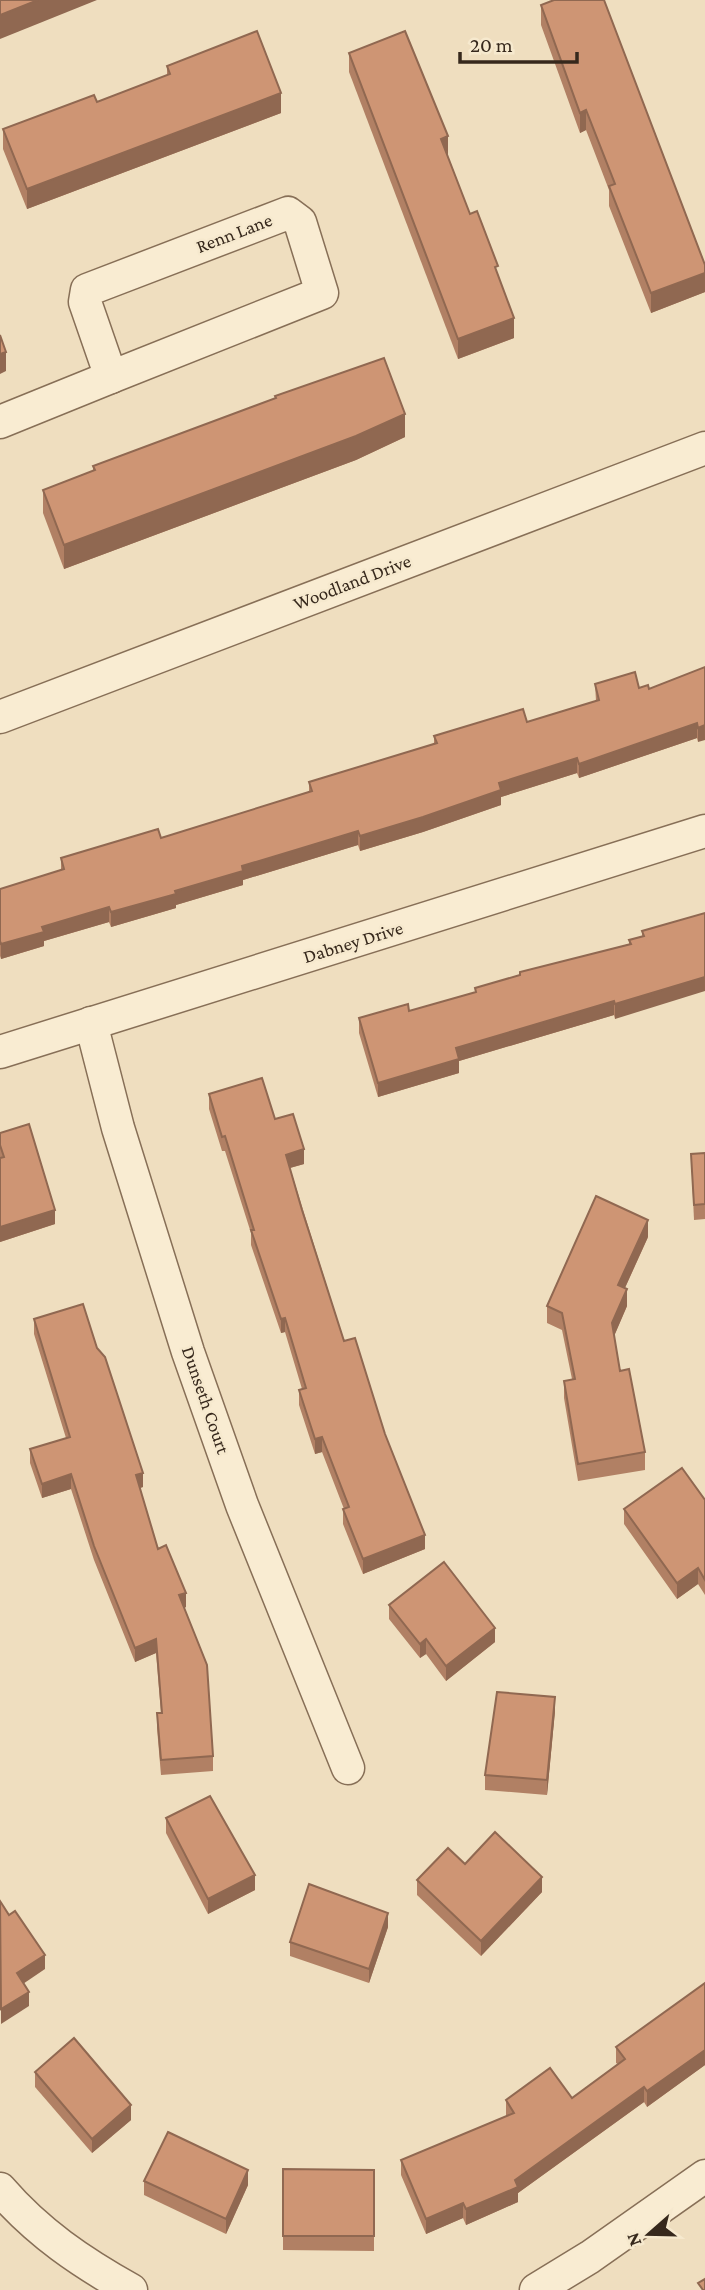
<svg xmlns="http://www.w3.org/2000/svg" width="705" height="2290" viewBox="0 0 705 2290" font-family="'Crimson Pro',serif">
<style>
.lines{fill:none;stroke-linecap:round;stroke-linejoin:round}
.street-casing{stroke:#876f57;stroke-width:35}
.street{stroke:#f9ecd2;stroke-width:32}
.wall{fill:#b18064}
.shaded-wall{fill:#906851}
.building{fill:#ce9574;stroke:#906851;stroke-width:2}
.labels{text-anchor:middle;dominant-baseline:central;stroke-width:5;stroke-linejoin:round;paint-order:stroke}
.street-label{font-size:19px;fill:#36281c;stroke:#f6e9ce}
</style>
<rect width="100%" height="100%" fill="#efdebf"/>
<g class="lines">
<!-- street casing -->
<g class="street-casing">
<g id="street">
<polygon points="288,213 300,222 322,293 111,377 85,302 87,290"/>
<polyline points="0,422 111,377"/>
<polyline points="0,717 705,448"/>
<polyline points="91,1023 118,1128 188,1352 242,1505 348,1768"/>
<polyline points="0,1052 705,831"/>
<path d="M0,2189C38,2233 81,2262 131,2290"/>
<polyline points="536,2290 590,2257 705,2176"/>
</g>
</g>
<!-- street -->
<use href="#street" class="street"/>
</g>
<!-- wall -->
<g class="wall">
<polygon points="541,5 705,265 705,292 651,313 609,206 609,190 586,130 580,133 541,25"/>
<polygon points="349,53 447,156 470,214 514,338 458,359 349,72"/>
<polygon points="167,66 281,113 27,209 3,149 3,129 97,102 167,75"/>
<polygon points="275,396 405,437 356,460 64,569 43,513 43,490 93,471 93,466 275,399"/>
<polygon points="705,667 698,742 697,738 579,778 577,773 501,797 501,805 423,832 360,851 358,845 243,880 243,885 176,905 176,908 111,927 109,922 44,941 44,946 1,959 0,956 0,889 61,870 61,858 161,838 309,792 309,782 434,744 434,736 527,722 596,701 595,684 649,689"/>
<polygon points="705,913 615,1019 614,1015 459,1061 459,1073 378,1097 359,1033 359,1018 409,1011 475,992 475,988 629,944 629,940 642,937 642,931"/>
<polygon points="209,1094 275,1119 304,1164 290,1168 344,1341 385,1434 425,1549 363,1574 343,1524 343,1509 344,1509 322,1452 315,1454 299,1405 299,1390 302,1389 285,1332 281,1333 251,1245 251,1233 225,1151 222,1151 209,1109"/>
<polygon points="0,1133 55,1224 0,1242"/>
<polygon points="705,1153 705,1219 694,1220 691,1154"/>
<polygon points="648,1237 625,1288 627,1306 614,1336 620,1371 645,1452 645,1470 578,1481 564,1398 564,1381 572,1379 562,1330 547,1323 547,1306"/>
<polygon points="34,1319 143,1487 140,1488 158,1549 186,1607 184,1608 213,1756 213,1771 161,1775 157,1728 157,1713 161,1713 156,1653 135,1662 94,1560 71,1489 42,1498 30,1463 30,1449 66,1438 34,1334"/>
<polygon points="705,1500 705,1595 698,1584 677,1599 624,1524 624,1509"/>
<polygon points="389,1605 495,1642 446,1681 426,1654 420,1658 389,1619"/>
<polygon points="555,1711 547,1795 485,1790 485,1775"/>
<polygon points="166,1818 255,1890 208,1914 166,1833"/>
<polygon points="465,1864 542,1892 481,1956 417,1895 417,1880"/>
<polygon points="388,1927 369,1983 290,1956 290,1942"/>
<polygon points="705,1983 705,2065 647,2107 644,2102 518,2193 518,2202 466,2225 463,2218 426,2234 401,2175 401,2160 506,2116 506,2100 572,2098 618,2064 616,2063 616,2047"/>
<polygon points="35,2072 131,2120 92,2153 35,2087"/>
<polygon points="283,2169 374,2170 374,2251 283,2250"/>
<polygon points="144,2181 248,2185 226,2234 144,2195"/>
</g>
<!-- shaded-wall -->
<g class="shaded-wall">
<polygon points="38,0 97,0 0,39 0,15"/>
<polygon points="281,93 281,113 27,209 27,189"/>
<polygon points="586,110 586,130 580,133 580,113"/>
<polygon points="448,136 448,156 441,139"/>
<polygon points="705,273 705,292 651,313 651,293"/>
<polygon points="514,318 514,338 458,359 458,339"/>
<polygon points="6,352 6,371 0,374 0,354"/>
<polygon points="405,414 405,437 356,460 64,569 64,545"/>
<polygon points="697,723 697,738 579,778 579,764"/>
<polygon points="705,725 705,740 698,742 698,728"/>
<polygon points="577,758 577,773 501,797 501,805 423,832 360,851 360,836 499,783"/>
<polygon points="358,831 358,845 243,880 243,885 176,905 176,908 111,927 111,912 175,891 242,866"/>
<polygon points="109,907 109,922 44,941 44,946 1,959 1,944 42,927"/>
<polygon points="705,977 705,991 615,1019 615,1004"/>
<polygon points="614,1001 614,1015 459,1061 459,1073 378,1097 378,1083 456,1048"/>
<polygon points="304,1149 304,1164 286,1169 286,1155"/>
<polygon points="55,1210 55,1224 0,1242 0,1227"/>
<polygon points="648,1220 648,1237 618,1303 618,1285"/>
<polygon points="627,1289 627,1306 612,1341 612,1323"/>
<polygon points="285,1318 285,1332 281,1333 281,1319"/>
<polygon points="322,1437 322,1452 315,1454 315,1439"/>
<polygon points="143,1473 143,1487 136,1489 136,1475"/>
<polygon points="71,1474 71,1489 42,1498 42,1484"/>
<polygon points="425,1535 425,1549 363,1574 363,1559"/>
<polygon points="698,1568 698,1584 677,1599 677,1583"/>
<polygon points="186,1593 186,1607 179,1610 179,1595"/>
<polygon points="495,1628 495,1642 446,1681 446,1666"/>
<polygon points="156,1639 156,1653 135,1662 135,1648"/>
<polygon points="426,1639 426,1654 420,1658 420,1644"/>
<polygon points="555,1697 555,1711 547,1795 547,1780"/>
<polygon points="255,1875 255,1890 208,1914 208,1899"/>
<polygon points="542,1877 542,1892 481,1956 481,1941"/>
<polygon points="388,1913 388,1927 369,1983 369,1969"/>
<polygon points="45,1955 45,1969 17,1988 17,1973"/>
<polygon points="29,1992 29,2006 1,2024 1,2009"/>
<polygon points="705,2050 705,2065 647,2107 647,2091"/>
<polygon points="644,2087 644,2102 518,2193 518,2202 466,2225 466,2209 515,2180"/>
<polygon points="131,2105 131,2120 92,2153 92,2139"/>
<polygon points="248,2170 248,2185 226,2234 226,2219"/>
<polygon points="463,2203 463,2218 426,2234 426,2219"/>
</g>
<!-- building -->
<g class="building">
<polygon points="0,0 38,0 0,15"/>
<polygon points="554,0 604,0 705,265 705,273 651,293 609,186 615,184 586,110 580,113 541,5"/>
<polygon points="257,31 281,93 27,189 3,129 94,95 97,102 170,74 167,66"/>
<polygon points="405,31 448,136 441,139 470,214 477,211 498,266 495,267 514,318 458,339 349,53"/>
<polygon points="0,335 6,352 0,354"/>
<polygon points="384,358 405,414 356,436 64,545 43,490 95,470 93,466 276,398 275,396"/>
<polygon points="705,667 705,725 698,728 697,723 579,764 577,758 499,783 501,790 423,817 360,836 358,831 299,849 242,866 243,871 175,891 176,894 111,912 109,907 42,927 44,932 1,944 0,941 0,889 64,869 61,858 158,829 161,838 312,791 309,782 437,743 434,736 523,709 527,722 599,700 595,684 635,672 639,688 648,685 649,689"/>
<polygon points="705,913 705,977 615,1004 614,1001 456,1048 459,1059 378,1083 359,1018 408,1004 409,1011 476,992 475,988 520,975 520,972 631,944 629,940 644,936 642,931"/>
<polygon points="262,1078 275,1119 293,1114 304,1149 286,1155 302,1210 344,1341 355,1338 385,1434 425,1535 363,1559 343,1509 349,1507 322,1437 315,1439 299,1390 306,1388 285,1318 281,1319 251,1230 254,1230 225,1136 222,1137 209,1094"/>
<polygon points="29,1124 55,1210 0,1227 0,1158 4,1157 0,1145 0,1133"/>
<polygon points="705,1153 705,1204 694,1205 691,1154"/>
<polygon points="596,1196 648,1220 618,1285 627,1289 612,1323 620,1371 629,1369 645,1452 578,1464 564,1381 575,1379 562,1313 547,1306"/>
<polygon points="83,1304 97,1348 105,1357 143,1473 136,1475 158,1549 166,1545 186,1593 179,1595 207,1665 213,1756 161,1760 157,1713 162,1713 156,1639 135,1648 94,1546 71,1474 42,1484 30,1449 70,1437 34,1319"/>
<polygon points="682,1468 705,1500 705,1580 698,1568 677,1583 624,1509"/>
<polygon points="444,1562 495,1628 446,1666 426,1639 420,1644 389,1605"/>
<polygon points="497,1692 555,1697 547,1780 485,1775"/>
<polygon points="210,1796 255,1875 208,1899 166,1818"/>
<polygon points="495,1832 542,1877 481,1941 417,1880 448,1848 465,1864"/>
<polygon points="309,1884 388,1913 369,1969 290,1942"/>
<polygon points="0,1901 9,1915 15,1911 45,1955 17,1973 29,1992 1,2009"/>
<polygon points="705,1983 705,2050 647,2091 644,2087 515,2180 518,2187 466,2209 463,2203 426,2219 401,2160 514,2113 506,2100 550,2068 572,2098 625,2059 616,2047"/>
<polygon points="74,2038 131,2105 92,2139 35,2072"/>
<polygon points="168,2132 248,2170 226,2219 144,2181"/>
<polygon points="283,2169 374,2170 374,2236 283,2236"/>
<polygon points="705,2279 705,2290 703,2290 698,2283"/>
</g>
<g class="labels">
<!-- street labels -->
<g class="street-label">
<text transform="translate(234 233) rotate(-21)">Renn Lane</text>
<text transform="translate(352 582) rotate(-21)">Woodland Drive</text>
<text transform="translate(353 942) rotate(-17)">Dabney Drive</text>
<text transform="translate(206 1400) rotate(71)">Dunseth Court</text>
</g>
</g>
<!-- north arrow -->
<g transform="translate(649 2234) rotate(250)" stroke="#f6e9ce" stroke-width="5" paint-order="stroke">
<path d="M0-5L12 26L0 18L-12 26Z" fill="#36281c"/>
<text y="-10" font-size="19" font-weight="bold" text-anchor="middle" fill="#36281c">N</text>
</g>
<!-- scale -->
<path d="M460 52v10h117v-10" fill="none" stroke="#36281c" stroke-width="3.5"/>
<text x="470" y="52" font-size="21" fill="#36281c" stroke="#f6e9ce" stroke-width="5" paint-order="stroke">20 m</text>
</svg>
